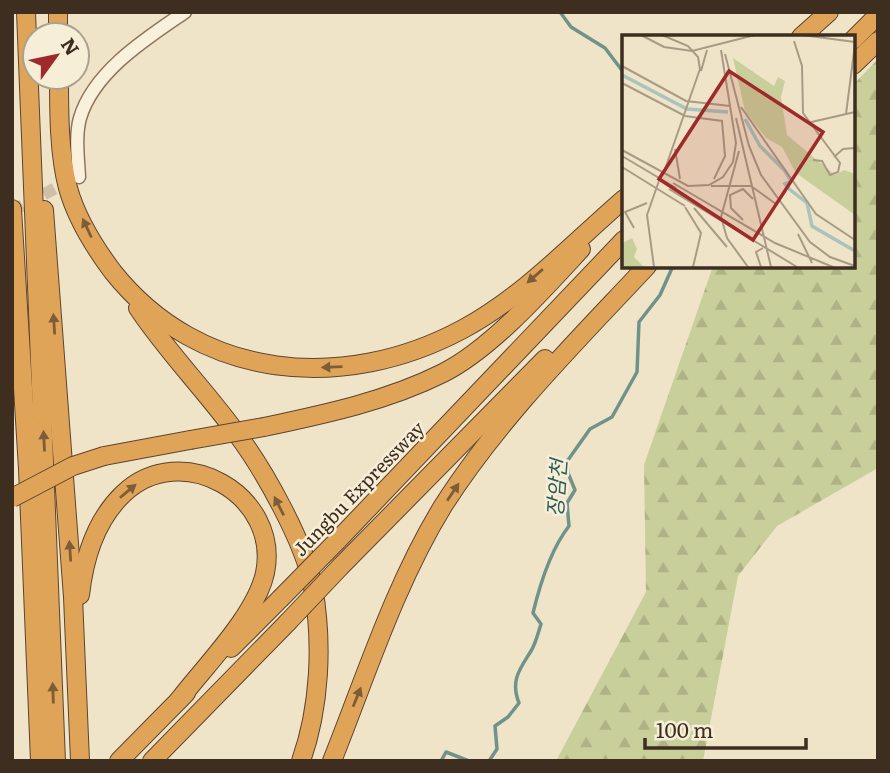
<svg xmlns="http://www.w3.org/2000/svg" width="890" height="773" viewBox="0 0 890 773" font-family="Literata,'Noto Sans KR',serif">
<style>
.forest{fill:url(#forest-firs)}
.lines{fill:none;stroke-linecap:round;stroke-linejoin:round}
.stream{stroke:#6f938a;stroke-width:3.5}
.minor-tunnel{stroke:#ccc0a6;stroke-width:12;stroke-dasharray:12 6;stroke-linecap:butt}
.minor-casing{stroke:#8d765c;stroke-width:15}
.highway-casing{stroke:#5b4430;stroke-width:20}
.minor{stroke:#faf1dc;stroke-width:12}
.highway{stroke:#e0a458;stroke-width:18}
.highway-bridge-casing{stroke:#5b4430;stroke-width:20;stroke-linecap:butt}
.highway-bridge{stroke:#e0a458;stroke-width:18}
.oneway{fill:#7e5d36}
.labels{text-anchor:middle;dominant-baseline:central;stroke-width:5;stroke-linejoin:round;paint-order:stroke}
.street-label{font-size:19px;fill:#3d2e20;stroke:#f7eed8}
.water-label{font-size:21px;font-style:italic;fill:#2f5d5a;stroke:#f7eed8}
.inset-river{fill:none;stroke:#a9c4bc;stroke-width:3.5}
.inset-road{fill:none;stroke:#a89b85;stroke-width:2}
.view{fill:#9e2a2b;fill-opacity:0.15;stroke:#9e2a2b;stroke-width:3.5}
.inset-edge{fill:none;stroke:#3d2e20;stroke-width:3.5}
</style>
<defs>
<pattern id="forest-firs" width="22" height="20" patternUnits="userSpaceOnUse" patternTransform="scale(1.75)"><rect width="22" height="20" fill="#c9cf9b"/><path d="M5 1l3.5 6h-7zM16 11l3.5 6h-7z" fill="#aeb285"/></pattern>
</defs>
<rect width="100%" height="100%" fill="#f0e4c8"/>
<!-- forest -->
<polygon class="forest" points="878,59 878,468 777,526 738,576 703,761 556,761 646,592 644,465 713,266 853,266 853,85"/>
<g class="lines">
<!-- stream -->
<g class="stream">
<polyline points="560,12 571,27 605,48 624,73"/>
<polyline points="441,761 446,752 469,761"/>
<path d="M489,761L497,749L495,726L508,717L519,703C510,680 520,669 531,651C536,643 538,633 541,624L533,613C540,584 551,549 569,526L567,503L575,490L568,473V460L590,429L612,417L637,372L639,322L660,295L673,266"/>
</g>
<!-- minor-tunnel -->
<polyline class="minor-tunnel" points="12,211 71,180"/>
<!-- minor casing -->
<g class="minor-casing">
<path id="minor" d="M79,177C78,158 75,136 80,118C94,71 147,38 185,12"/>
</g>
<!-- highway casing -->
<g class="highway-casing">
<g id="highway">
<polyline points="26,12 56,761"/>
<polyline points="58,12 58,35"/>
<polyline points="801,37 829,12"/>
<polyline points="853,40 878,15"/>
<polyline points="853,65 878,41"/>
<path d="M59,77C59,112 59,154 68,188C76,217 95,248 113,272C200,381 344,393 463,329C523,297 573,243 624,199"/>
<polyline points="12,209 28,469 40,761"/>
<polyline points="44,210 73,597 80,761"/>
<path d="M138,308C168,353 206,391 237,434C264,470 305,543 313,587C323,643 320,707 301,761"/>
<path d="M264,427C325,414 387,401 443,373C491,349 544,289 581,249"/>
<polyline points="104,456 190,440"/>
<polyline points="337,541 624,240"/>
<polyline points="341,566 545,359"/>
<path d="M80,595C84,559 96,520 123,494C181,438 281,495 265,573C256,615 205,666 179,700"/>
<polyline points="231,648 280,599"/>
<polyline points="119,761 186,693"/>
<polyline points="152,761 288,622"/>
<path d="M332,761C366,676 395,584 443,506C499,418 576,342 647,266"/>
</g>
</g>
<!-- minor -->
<use href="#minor" class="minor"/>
<!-- highway -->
<use href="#highway" class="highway"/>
<!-- highway-bridge casing -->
<g class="highway-bridge-casing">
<g id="highway-bridge">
<polyline points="190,440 264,427"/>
<polyline points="12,498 73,466 104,456"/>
<polyline points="280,599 337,541"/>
<polyline points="288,622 341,566"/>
</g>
</g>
<!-- highway-bridge -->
<use href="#highway-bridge" class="highway-bridge"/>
</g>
<!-- one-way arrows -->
<defs><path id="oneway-solid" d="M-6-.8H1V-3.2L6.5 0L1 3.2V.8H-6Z" transform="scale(1.75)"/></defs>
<g class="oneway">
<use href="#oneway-solid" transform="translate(87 228) rotate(-115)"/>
<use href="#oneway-solid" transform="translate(535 276) rotate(139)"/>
<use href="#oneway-solid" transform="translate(54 324) rotate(-94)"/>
<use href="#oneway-solid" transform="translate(332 367) rotate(178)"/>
<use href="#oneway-solid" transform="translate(44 441) rotate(-93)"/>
<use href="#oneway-solid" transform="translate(128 491) rotate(-40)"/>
<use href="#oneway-solid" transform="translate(453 492) rotate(-56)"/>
<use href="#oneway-solid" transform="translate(279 506) rotate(-117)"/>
<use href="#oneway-solid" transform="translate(70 551) rotate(-94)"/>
<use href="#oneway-solid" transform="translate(53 693) rotate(-92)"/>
<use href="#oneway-solid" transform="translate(357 697) rotate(-68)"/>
</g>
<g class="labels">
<!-- street labels -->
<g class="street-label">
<text transform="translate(358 488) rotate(-46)">Jungbu Expressway</text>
</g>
<!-- water labels -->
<g class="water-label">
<text transform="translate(555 488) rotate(-86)">장암천</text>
</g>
</g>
<!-- overview -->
<g transform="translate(622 35)">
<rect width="233" height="233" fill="#f0e4c8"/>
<path d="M111,23L152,51L156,42L163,46L159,62L165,100L213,140L222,135L233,139V180L174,138L160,112L144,103L123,76ZM10,203L15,214L12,222L22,232H0V208Z" fill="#c9cf9b"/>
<path class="inset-river" d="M0,40L65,74L106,77M123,84L138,111L163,136L169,146L163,149L166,153L185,168L190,191L233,216"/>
<path class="inset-road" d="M19,0L42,12L70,16L133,0M40,0L66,11L76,22L78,34L42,137M180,0L233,7M172,6L180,31L181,78L218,128L216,137L208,140L200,126L191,125M103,19L127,111L139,140L188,207L208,222L233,231M0,31L64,66L108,71M79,36L85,15M0,48L63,81L100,86L103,121L92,144M119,72L194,179L233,205M224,79L233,9M114,83L149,232M185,88L233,77M53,114L58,144M0,115L66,151L87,150L101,142L111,127L114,108L99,15M117,116L99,182L105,203L126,232M0,121L54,153M212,122L221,114L233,113M0,132L63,171M51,148L153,208L211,232M89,151H129L154,169M47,154L175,232M63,172L79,198L71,232M72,173L105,212M121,185L109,173L108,160L121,154L131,164M12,193L3,177L25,168M176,199L190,228M32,232L25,180L38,143M139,232L134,217L141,213"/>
<path class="view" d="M107,36L201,97L131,205L37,144Z"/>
<rect width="233" height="233" class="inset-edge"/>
</g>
<!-- border -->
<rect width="890" height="773" fill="none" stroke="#3d2e20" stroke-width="28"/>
<!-- north arrow -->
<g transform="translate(56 56) rotate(57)"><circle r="33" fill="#f7eed8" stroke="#ada18e" stroke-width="2"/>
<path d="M0-5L12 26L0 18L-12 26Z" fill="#9e2a2b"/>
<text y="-10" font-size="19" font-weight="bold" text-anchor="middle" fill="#3d2e20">N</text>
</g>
<!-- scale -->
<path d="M645 738v10h161v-10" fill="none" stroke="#3d2e20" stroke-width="3.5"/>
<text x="656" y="738" font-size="21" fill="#3d2e20" stroke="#f7eed8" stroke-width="5" paint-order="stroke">100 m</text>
</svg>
